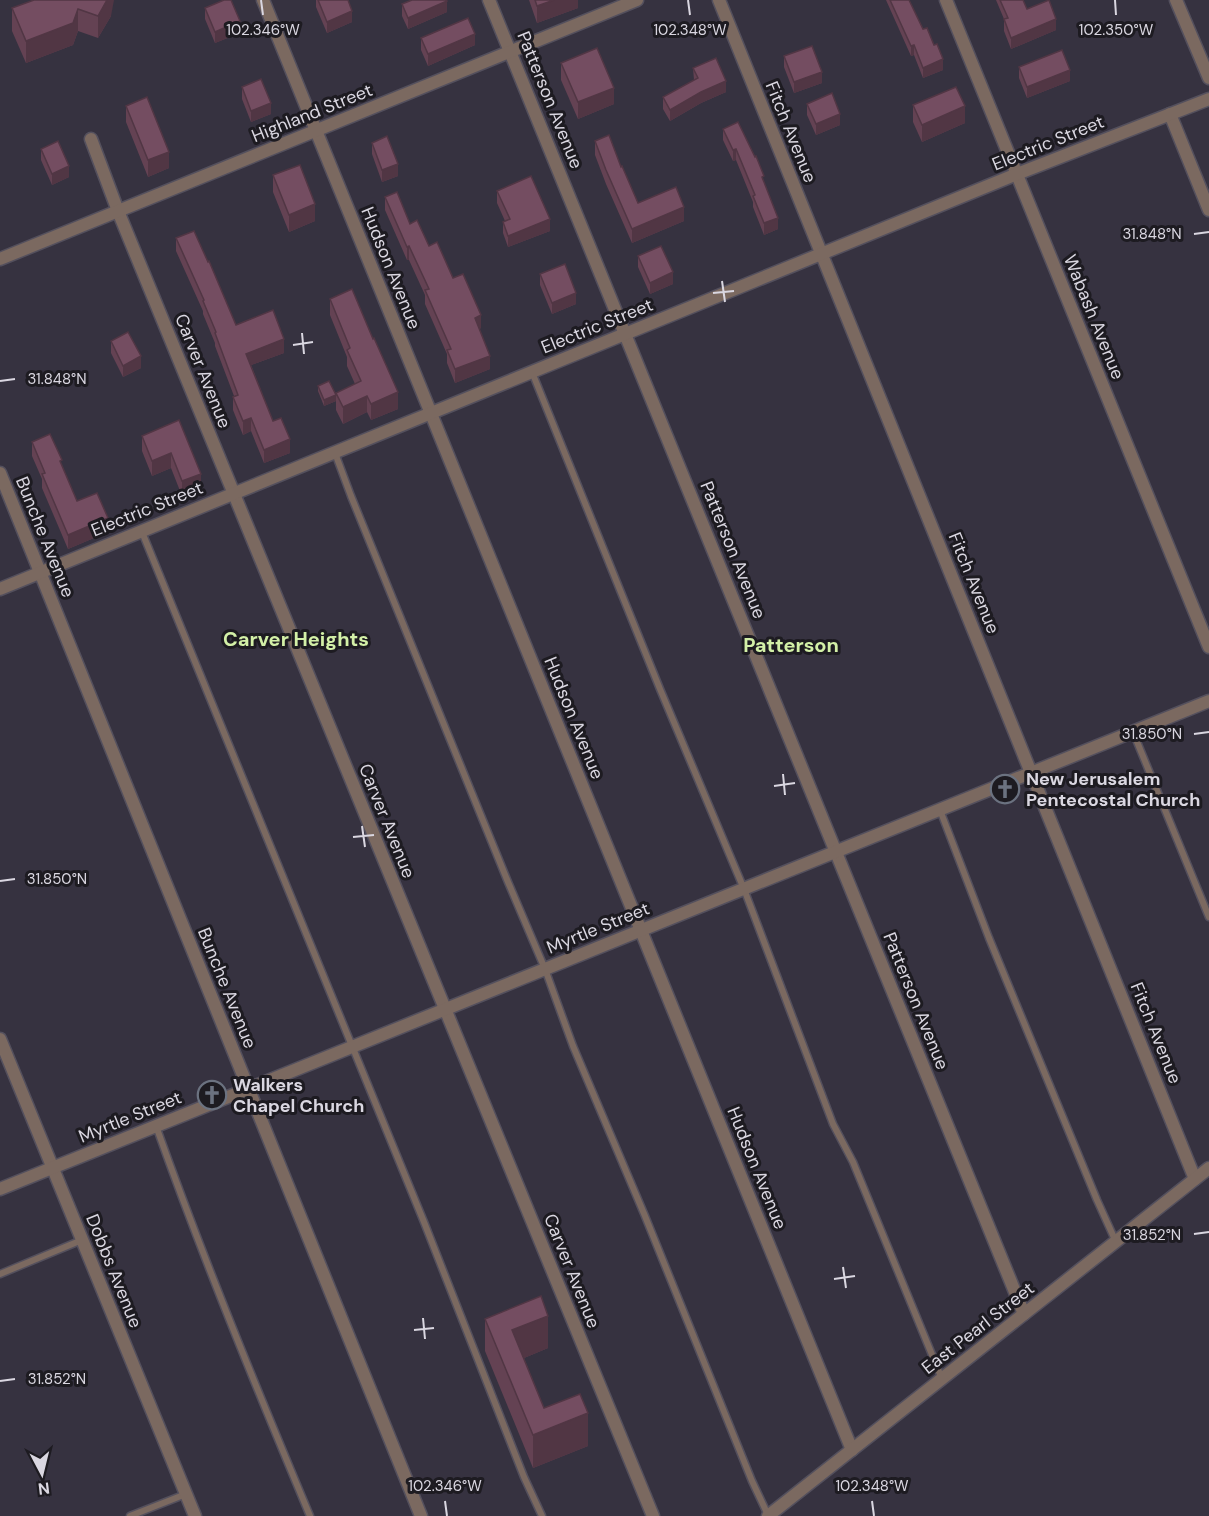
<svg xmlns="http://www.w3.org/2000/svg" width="1209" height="1516" viewBox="0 0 1209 1516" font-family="'DM Sans',sans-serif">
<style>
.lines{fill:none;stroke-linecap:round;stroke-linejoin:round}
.service-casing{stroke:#54505d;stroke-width:9}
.minor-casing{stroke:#54505d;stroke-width:15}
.service{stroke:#7b6960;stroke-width:6}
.minor{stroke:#7b6960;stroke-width:12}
.wall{fill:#644253}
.shaded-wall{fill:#513644}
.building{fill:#744d61;stroke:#513644;stroke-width:1.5}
.ticks{fill:none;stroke:#dad7e1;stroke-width:2}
.labels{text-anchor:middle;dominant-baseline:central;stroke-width:6;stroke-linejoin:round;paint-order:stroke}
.street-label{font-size:18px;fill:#dad7e1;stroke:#1d1b21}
.poi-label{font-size:18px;font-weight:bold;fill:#dad7e1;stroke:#1d1b21;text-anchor:start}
.neighbourhood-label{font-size:20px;font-weight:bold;fill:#d3f0a7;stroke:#1d1b21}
.ticks-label{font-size:15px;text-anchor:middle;fill:#dad7e1;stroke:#1d1b21;stroke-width:6;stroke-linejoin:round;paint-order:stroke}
</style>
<rect width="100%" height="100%" fill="#363240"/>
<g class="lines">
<!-- service casing -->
<g class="service-casing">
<g id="service">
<polyline points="532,372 660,689 744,889 833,1124 853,1162 942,1379"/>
<polyline points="335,453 351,496 508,882 545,969 573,1046 645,1216 752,1481 768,1515"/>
<polyline points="142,532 424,1222 524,1477 542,1516"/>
<polyline points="1133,732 1209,917"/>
<polyline points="940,810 989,938 1097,1200 1116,1242"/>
<path d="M156,1126C203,1258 256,1387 310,1516"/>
<polyline points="0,1274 82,1240"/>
<polyline points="130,1516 186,1494"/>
</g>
</g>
<!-- minor casing -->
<g class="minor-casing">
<g id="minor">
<polyline points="263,0 852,1450"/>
<polyline points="489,0 1024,1314"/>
<polyline points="719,0 1195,1179"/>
<polyline points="946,0 1209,647"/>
<polyline points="1176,0 1209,78"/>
<polyline points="1170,114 1209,210"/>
<polyline points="91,139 118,211 653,1516"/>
<polyline points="0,259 637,0"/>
<polyline points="0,473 421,1516"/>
<polyline points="0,589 1017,174 1209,99"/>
<polyline points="0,1039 195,1516"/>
<polyline points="0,1189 1209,701"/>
<polyline points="768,1516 1209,1168"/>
</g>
</g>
<!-- service -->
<use href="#service" class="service"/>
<!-- minor -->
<use href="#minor" class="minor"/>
</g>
<!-- wall -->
<g class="wall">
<polygon points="34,0 111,16 98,38 78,31 73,45 26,63 12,31 12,8"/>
<polygon points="316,0 348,0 352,22 327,33 316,7"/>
<polygon points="529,0 578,0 578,8 537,23"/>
<polygon points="886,0 909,0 943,70 923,78 914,55 911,56"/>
<polygon points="996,0 1023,0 1027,9 1056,30 1011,49 1004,31 1004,19"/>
<polygon points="402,4 447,12 408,29 402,16"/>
<polygon points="205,8 240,33 215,43 205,19"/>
<polygon points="421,38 475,45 428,66 421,50"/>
<polygon points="784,56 822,83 794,93 784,67"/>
<polygon points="561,63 614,104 578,119 561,80"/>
<polygon points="1019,67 1070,81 1027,98 1019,78"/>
<polygon points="693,68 726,92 701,103 670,121 663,109 663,97 694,80"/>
<polygon points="242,87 271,114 251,122 242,99"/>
<polygon points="807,104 840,125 816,135 807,115"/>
<polygon points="913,105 965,123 922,142 913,122"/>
<polygon points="126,106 169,168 148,177 126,122"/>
<polygon points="723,129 764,183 778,229 764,235 753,207 753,202 736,160 733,161 723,140"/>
<polygon points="595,141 621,167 638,203 684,221 632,243 606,184 595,155"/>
<polygon points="372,143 398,176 382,182 372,154"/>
<polygon points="41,149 69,177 52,185 41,160"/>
<polygon points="273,175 315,221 289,232 273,192"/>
<polygon points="497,191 550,231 508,247 503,233 503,222 505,221 497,203"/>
<polygon points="385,197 429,246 453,278 481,328 479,329 490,369 455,383 447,363 447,354 425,304 425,295 409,260 407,260 385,210"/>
<polygon points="176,238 236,325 284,353 251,365 273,421 290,453 264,463 251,431 243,435 233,410 233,397 234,396 215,346 215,343 203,314 203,311 176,251"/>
<polygon points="638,256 673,284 650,294 638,267"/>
<polygon points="540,274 576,304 552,314 540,285"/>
<polygon points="330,299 398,409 371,420 367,412 343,424 336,410 336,393 355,384 347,366 347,357 330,315"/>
<polygon points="111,341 141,368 123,377 111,353"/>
<polygon points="318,386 336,401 324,406 318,391"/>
<polygon points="179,420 201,489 182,496 171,468 152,476 142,451 142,436"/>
<polygon points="32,442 62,466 77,501 108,532 68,549 42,488 42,479 32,456"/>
<polygon points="485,1319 548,1348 524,1358 544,1408 588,1446 533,1468 485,1351"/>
</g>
<!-- shaded-wall -->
<g class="shaded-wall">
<polygon points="107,0 114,0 111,16 98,38 98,16"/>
<polygon points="554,0 578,0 578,8 537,23 537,6"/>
<polygon points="447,1 447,12 408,29 408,18"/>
<polygon points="78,9 78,31 73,45 26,63 26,41"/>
<polygon points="352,11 352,22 327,33 327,22"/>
<polygon points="1056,19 1056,30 1011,49 1011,38"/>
<polygon points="240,21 240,33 215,43 215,32"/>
<polygon points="475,34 475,45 428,66 428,54"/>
<polygon points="914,45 914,55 911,56 911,46"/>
<polygon points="943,59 943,70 923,78 923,68"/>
<polygon points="1070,70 1070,81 1027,98 1027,87"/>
<polygon points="822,72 822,83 794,93 794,82"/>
<polygon points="726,81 726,92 701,103 670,121 670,110 701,92"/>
<polygon points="614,88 614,104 578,119 578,102"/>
<polygon points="271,103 271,114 251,122 251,111"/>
<polygon points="965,106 965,123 922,142 922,125"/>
<polygon points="840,114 840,125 816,135 816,124"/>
<polygon points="736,149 736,160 733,161 733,150"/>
<polygon points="169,152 169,168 148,177 148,160"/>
<polygon points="398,164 398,176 382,182 382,170"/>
<polygon points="69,166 69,177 52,185 52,174"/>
<polygon points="315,204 315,221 289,232 289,215"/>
<polygon points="684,207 684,221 632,243 632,229"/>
<polygon points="778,218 778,229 764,235 764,223"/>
<polygon points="550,219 550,231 508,247 508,236"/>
<polygon points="409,246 409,260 407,260 407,247"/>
<polygon points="673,272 673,284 650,294 650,283"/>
<polygon points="576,293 576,304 552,314 552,303"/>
<polygon points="481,315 481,328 475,331 475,318"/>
<polygon points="284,339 284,353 246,367 246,354"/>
<polygon points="141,356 141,368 123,377 123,366"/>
<polygon points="490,356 490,369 455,383 455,369"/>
<polygon points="398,392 398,409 371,420 371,404"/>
<polygon points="336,395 336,401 324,406 324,400"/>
<polygon points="367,396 367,412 343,424 343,407"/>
<polygon points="251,418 251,431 243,435 243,421"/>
<polygon points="290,439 290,453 264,463 264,450"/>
<polygon points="171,453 171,468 152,476 152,461"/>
<polygon points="201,474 201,489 182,496 182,481"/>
<polygon points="108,518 108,532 68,549 68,535"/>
<polygon points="548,1316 548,1348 512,1363 512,1330"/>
<polygon points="588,1413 588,1446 533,1468 533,1435"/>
</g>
<!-- building -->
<g class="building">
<polygon points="34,0 107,0 98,16 78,9 73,23 26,41 12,8"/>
<polygon points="224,0 231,0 240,21 215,32 205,8"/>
<polygon points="318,0 348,0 352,11 327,22"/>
<polygon points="412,0 446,0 447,1 408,18 402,4"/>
<polygon points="535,0 554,0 537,6"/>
<polygon points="890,0 909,0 923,29 927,28 934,45 937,44 943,59 923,68 914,45 911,46"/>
<polygon points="1000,0 1023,0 1027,9 1049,0 1056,19 1011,38 1004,19 1008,18"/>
<polygon points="468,18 475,34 428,54 421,38"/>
<polygon points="812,46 822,72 794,82 784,56"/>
<polygon points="597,48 614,88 578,102 561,63"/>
<polygon points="1062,50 1070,70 1027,87 1019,67"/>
<polygon points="716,58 726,81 701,92 670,110 663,97 698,78 693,68"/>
<polygon points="261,79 271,103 251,111 242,87"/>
<polygon points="956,87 965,106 922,125 913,105"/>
<polygon points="832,93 840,114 816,124 807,104"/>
<polygon points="147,97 169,152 148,160 126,106"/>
<polygon points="738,122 755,157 756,156 764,176 762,177 778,218 764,223 753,196 755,195 736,149 733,150 723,129"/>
<polygon points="609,135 621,167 622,166 638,203 676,187 684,207 632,229 606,170 595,141"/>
<polygon points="387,136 398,164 382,170 372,143"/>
<polygon points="58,141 69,166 52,174 41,149"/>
<polygon points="300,165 315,204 289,215 273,175"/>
<polygon points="531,176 550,219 508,236 503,222 510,219 497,191"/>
<polygon points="397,192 410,224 417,220 429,246 437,242 453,278 463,274 481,315 475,318 490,356 455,369 447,350 451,349 425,290 429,289 409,246 407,247 385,197"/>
<polygon points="194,231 208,262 209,261 236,325 273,310 284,339 246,354 273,421 281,418 290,439 264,450 251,418 243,421 233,397 238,395 215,333 216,332 203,301 204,300 176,238"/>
<polygon points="661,246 673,272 650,283 638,256"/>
<polygon points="565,264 576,293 552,303 540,274"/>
<polygon points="352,289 373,339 374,338 398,392 371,404 367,396 343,407 336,393 361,381 347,350 350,348 330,299"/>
<polygon points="128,332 141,356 123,366 111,341"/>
<polygon points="329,381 336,395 324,400 318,386"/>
<polygon points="179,420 201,474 182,481 171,453 152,461 142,436"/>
<polygon points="50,434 62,460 60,461 77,501 97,493 108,518 68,535 42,474 45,473 32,442"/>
<polygon points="541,1296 548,1316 512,1330 544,1408 580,1394 588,1413 533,1435 485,1319"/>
</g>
<!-- ticks -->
<path class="ticks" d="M261,0L263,15M688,0L690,15M1115,0L1116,15M1194,234L1209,232M722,281L725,302M713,293L734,291M302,333L304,354M293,345L313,342M0,381L15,379M1194,734L1209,732M783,774L785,795M774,786L795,783M362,826L365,847M353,837L374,835M0,881L15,879M1194,1234L1209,1232M843,1267L846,1288M834,1279L855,1276M423,1318L425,1339M414,1330L434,1328M0,1381L15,1379M445,1501L447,1516M872,1501L874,1516"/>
<!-- icons -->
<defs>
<g id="church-ring" transform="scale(1.5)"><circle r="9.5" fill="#1d1b21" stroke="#6b7280" stroke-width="1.5"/><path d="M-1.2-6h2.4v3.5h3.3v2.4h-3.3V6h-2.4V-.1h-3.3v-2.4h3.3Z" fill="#6b7280"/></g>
</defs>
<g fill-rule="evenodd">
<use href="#church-ring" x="1005" y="789"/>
<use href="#church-ring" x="212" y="1095"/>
</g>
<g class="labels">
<!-- street labels -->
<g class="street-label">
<text transform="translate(550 100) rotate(68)">Patterson Avenue</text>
<text transform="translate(312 113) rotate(-22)">Highland Street</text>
<text transform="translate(791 132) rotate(68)">Fitch Avenue</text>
<text transform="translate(1048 143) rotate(-22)">Electric Street</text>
<text transform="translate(391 268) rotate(68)">Hudson Avenue</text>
<text transform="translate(1094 317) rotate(68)">Wabash Avenue</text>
<text transform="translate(597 326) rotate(-22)">Electric Street</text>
<text transform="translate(203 371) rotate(68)">Carver Avenue</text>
<text transform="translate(147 509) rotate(-22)">Electric Street</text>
<text transform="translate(45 537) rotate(68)">Bunche Avenue</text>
<text transform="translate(733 550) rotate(68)">Patterson Avenue</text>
<text transform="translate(974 583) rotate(68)">Fitch Avenue</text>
<text transform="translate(574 718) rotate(68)">Hudson Avenue</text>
<text transform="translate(387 821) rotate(68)">Carver Avenue</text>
<text transform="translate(598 928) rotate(-22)">Myrtle Street</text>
<text transform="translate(227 988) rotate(68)">Bunche Avenue</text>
<text transform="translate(916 1001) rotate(68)">Patterson Avenue</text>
<text transform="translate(1156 1033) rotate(68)">Fitch Avenue</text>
<text transform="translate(130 1117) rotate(-22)">Myrtle Street</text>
<text transform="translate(757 1168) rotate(68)">Hudson Avenue</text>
<text transform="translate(114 1271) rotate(68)">Dobbs Avenue</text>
<text transform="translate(572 1271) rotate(68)">Carver Avenue</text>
<text transform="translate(978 1328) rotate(-38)">East Pearl Street</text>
</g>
<!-- poi labels -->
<g class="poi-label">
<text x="1026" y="779">New Jerusalem<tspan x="1026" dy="21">Pentecostal Church</tspan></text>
<text x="233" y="1085">Walkers<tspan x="233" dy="21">Chapel Church</tspan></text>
</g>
<!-- neighbourhood labels -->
<g class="neighbourhood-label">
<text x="296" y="639">Carver Heights</text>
<text x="791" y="645">Patterson</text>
</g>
</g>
<g class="ticks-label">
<text x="263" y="35">102.346°W</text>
<text x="690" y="35">102.348°W</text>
<text x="1116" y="35">102.350°W</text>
<text x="1152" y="239">31.848°N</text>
<text x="57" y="384">31.848°N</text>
<text x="1152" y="739">31.850°N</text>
<text x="57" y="884">31.850°N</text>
<text x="1152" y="1240">31.852°N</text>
<text x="57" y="1384">31.852°N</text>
<text x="445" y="1491">102.346°W</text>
<text x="872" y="1491">102.348°W</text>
</g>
<!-- north arrow -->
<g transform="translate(42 1474) rotate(173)" stroke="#1d1b21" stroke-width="4.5" paint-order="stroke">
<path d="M0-4.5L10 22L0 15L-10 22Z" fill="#dad7e1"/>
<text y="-9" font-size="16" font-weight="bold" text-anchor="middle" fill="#dad7e1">N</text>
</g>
</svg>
